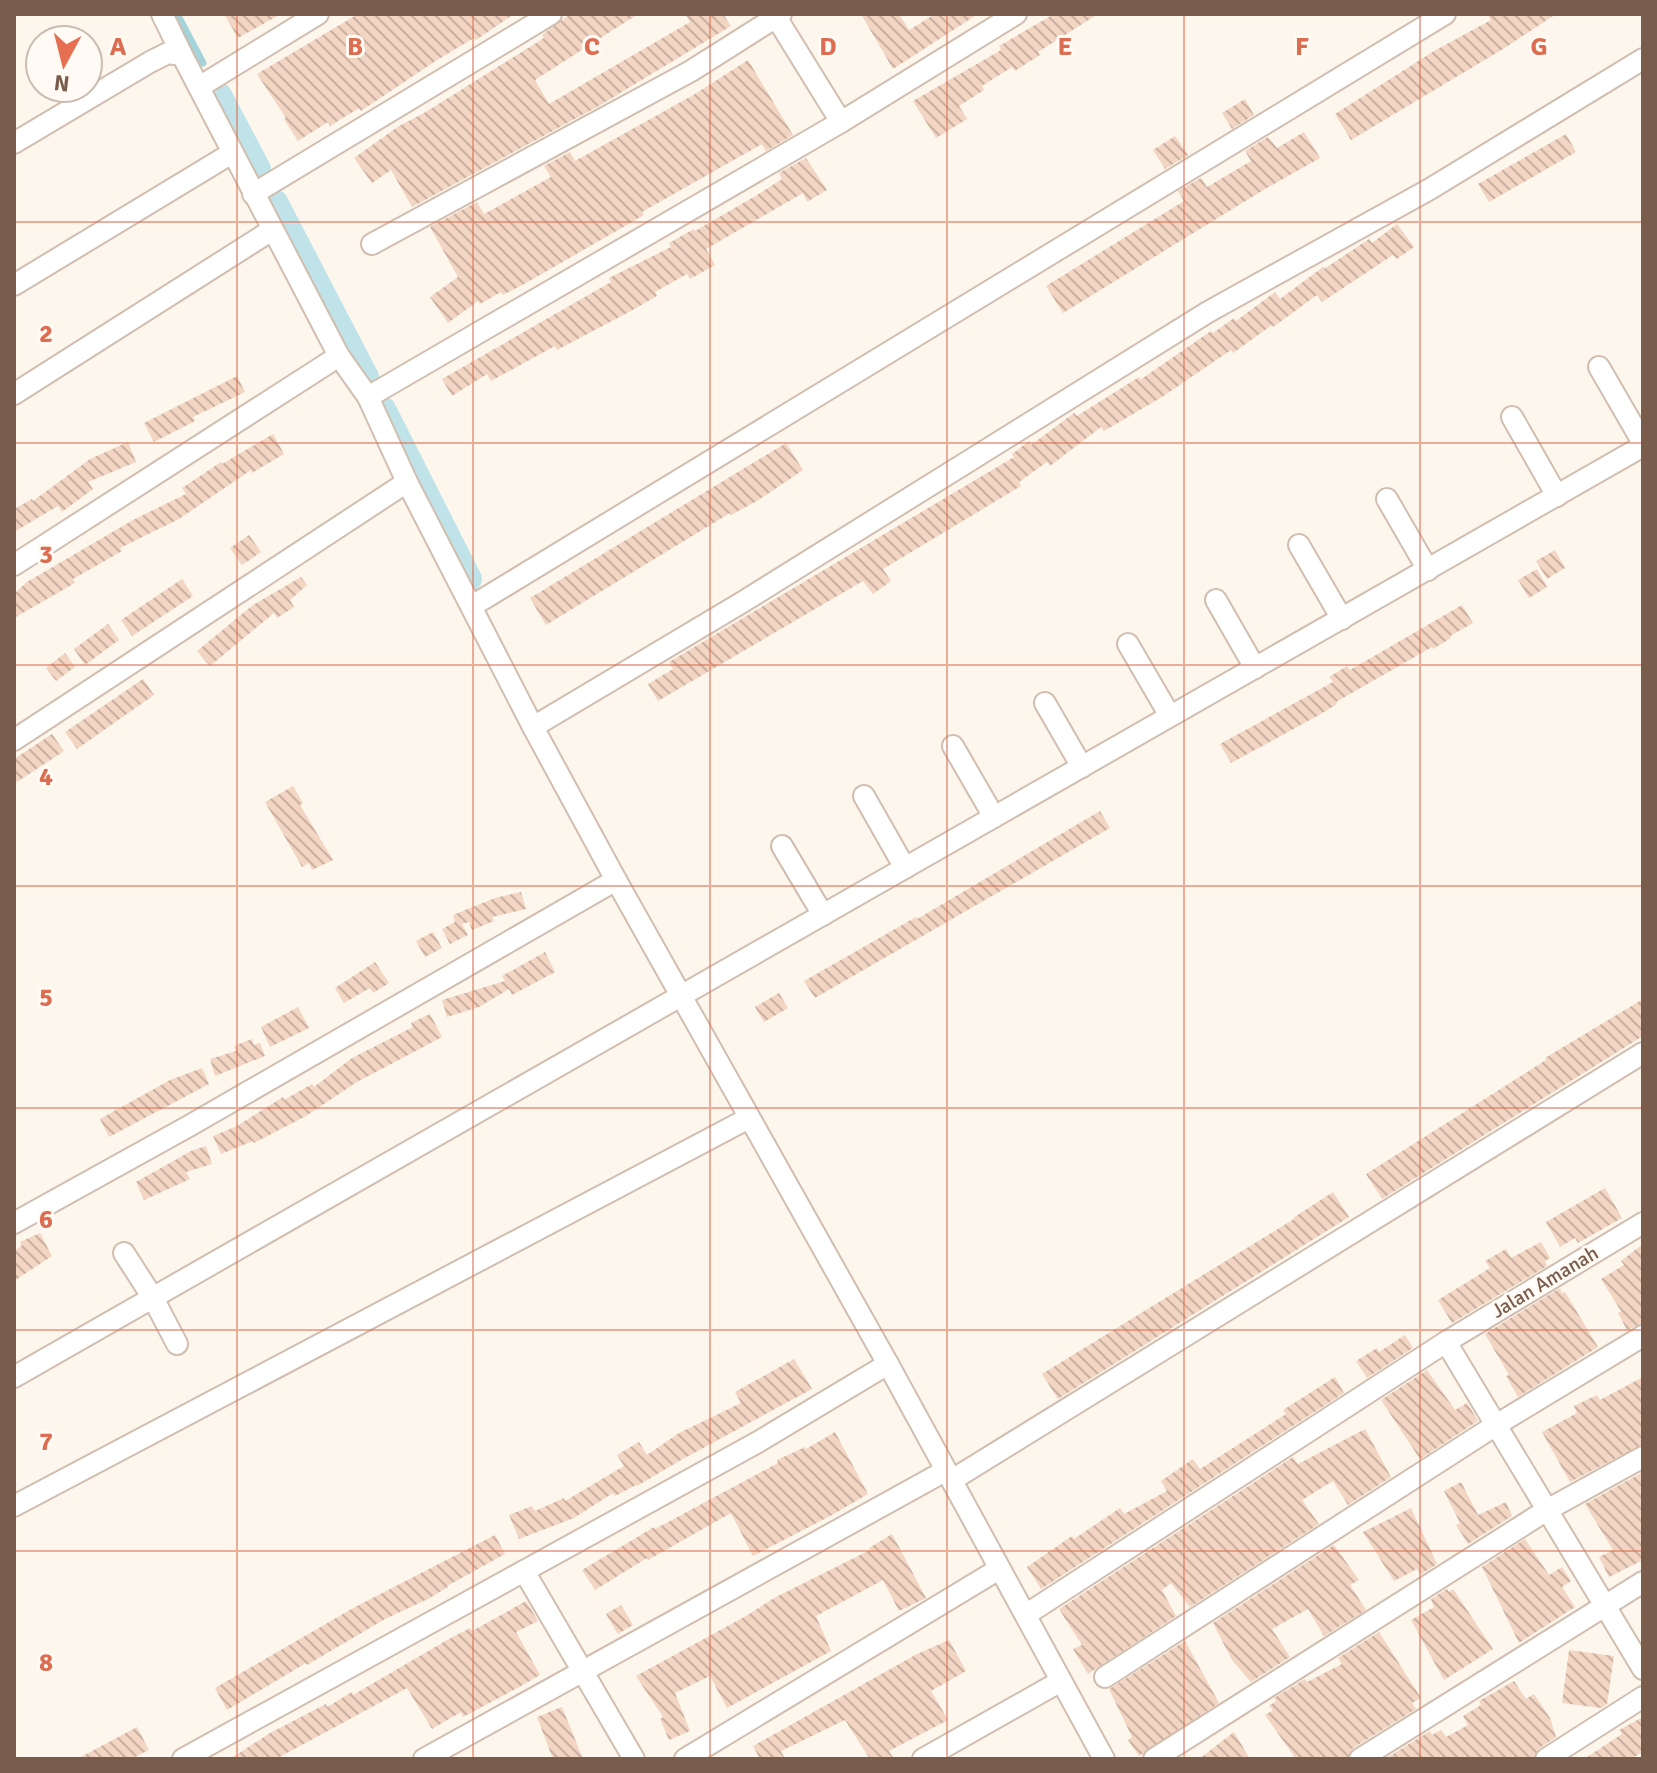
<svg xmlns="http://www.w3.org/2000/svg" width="1657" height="1773" viewBox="0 0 1657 1773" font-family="Signika,sans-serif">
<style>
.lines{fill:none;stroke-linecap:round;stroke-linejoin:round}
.stream{stroke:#a5d3da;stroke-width:7}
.canal{stroke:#bfe3e8;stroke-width:24}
.building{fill:url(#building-back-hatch)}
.minor-casing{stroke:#d1beb0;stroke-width:24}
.minor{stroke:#fff;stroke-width:20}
.grid{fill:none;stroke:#dc6d51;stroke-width:2;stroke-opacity:0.55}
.labels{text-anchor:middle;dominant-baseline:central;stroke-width:6;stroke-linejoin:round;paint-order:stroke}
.street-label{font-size:20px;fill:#7a5c4d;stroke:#fffaf3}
.grid-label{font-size:26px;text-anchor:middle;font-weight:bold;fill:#dc6d51;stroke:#fffaf3;stroke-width:6;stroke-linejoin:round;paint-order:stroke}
</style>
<defs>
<pattern id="building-back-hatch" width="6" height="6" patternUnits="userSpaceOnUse" patternTransform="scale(2)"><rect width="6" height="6" fill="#f3d5c3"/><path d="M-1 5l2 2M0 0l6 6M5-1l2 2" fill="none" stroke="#cab0a1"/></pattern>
</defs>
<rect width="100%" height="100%" fill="#fdf6ec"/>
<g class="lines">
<!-- stream -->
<polyline class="stream" points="177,14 203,63"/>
<!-- canal -->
<g class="canal">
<polyline points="220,95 259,169"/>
<polyline points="276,202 367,377"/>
<polyline points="384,409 470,579"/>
</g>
</g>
<!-- building -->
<g class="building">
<polygon points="224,14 281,14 238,38"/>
<polygon points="358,14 514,14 476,40 474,38 437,60 361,111 359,108 330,126 328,122 298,141 284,119 286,118 257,74"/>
<polygon points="570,14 638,14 535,80 549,104 690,22 685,14 723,14 731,26 597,107 412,207 391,170 372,183 354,158 399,126 424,113 544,38 542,35"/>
<polygon points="861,14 899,14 909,30 935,14 978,14 893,69"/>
<polygon points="1054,14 1098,14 1038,52 1040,55 1015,71 1012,67 982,86 984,90 959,106 967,119 936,138 913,101 1001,50 999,46"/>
<polygon points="1487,14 1556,14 1503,49 1351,140 1335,114 1434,51 1491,20"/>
<polygon points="748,60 793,135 766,151 762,144 642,212 644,215 526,283 503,295 501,292 480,304 478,301 448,323 430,297 458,277 430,227 477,202 484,214 551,177 544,166 570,152 575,161 695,94"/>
<polygon points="1245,99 1254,115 1232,129 1222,113"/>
<polygon points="1304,132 1320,158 1265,189 1063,313 1046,286 1184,201 1178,191 1201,178 1207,187 1251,161 1245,151 1268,137 1277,148"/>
<polygon points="1566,134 1576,152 1489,202 1478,184"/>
<polygon points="1175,136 1188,155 1165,169 1153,150"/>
<polygon points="806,158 827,190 807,202 803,193 706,249 715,265 690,279 687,274 655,292 657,296 629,312 557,350 555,346 491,381 487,374 452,396 442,379 611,282 609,278 671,247 669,243 694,229 695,231 757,195 782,179 779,173"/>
<polygon points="1397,224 1414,247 1397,259 1393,255 1322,302 1317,295 1273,327 1272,325 1233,353 1231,350 1162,397 1104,431 1101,427 1050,466 1047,462 1019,482 1021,486 883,569 891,581 873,594 863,581 658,701 648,684 673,669 669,662 1014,457 1012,454 1029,441 1031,445 1074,413 1077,416 1139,377 1140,380 1211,331 1213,333 1234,318 1236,321 1275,292 1280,299 1323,267 1324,269 1369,239 1372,243"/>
<polygon points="237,376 245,392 193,417 195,421 154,442 144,423"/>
<polygon points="273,434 284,454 252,473 251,470 179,519 120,548 122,551 73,579 75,583 14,618 14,594 27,582 133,520 186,494 182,488 221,462 222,464"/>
<polygon points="128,442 136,462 88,482 93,489 62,512 58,506 14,532 14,509 32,499 33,501 90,459"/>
<polygon points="786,443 803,470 757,501 731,515 730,513 546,625 530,598"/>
<polygon points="249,535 261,552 242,565 230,548"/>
<polygon points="1555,550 1565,568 1547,579 1536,561"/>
<polygon points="1537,569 1547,587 1529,598 1518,580"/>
<polygon points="301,577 307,585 290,600 294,607 277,618 274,613 210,666 197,651 253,605"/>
<polygon points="182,579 193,596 132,636 121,620"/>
<polygon points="1462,605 1473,623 1450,636 1451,638 1433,649 1432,647 1336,702 1337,704 1319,715 1231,763 1220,744 1333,682 1329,677 1347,666 1350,670"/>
<polygon points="108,624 119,640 85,665 74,649"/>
<polygon points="65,653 75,667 56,681 46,668"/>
<polygon points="143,679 154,695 77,749 65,732"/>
<polygon points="52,734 64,751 14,784 14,759"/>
<polygon points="293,786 303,803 300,805 333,860 312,870 309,863 302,867 265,802"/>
<polygon points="1100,811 1110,828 815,998 804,981 916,917 917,919"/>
<polygon points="521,892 526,909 492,917 494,921 472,930 469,922 462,924 468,935 450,944 442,929 455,922 453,915 495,898"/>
<polygon points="433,932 442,948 425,957 416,941"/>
<polygon points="545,952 555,972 512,995 509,989 479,1007 447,1017 442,1000 505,981 502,976"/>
<polygon points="375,962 389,983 373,993 370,988 344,1003 335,988"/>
<polygon points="779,993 788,1008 764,1022 755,1007"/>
<polygon points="1643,999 1643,1036 1382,1199 1366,1174 1546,1060 1545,1058"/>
<polygon points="298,1007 309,1028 270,1047 261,1027"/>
<polygon points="430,1014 442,1037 357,1082 306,1116 254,1143 253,1141 221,1154 213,1136 237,1126 283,1097 284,1100 312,1084 314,1087 352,1058 413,1027 411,1023"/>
<polygon points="252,1039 254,1045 260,1043 265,1056 215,1076 210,1059 236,1051 234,1046"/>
<polygon points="202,1068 209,1084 109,1137 100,1119 170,1080"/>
<polygon points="206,1146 212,1164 186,1172 190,1179 144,1200 136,1182 191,1151"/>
<polygon points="1605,1188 1622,1218 1578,1243 1575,1238 1560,1247 1546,1222"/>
<polygon points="1333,1192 1349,1217 1058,1399 1042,1374 1294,1219 1293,1218"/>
<polygon points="40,1233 52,1256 14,1281 14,1252 22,1245 20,1242"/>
<polygon points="1541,1242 1550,1258 1545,1261 1547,1266 1452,1323 1438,1300 1490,1268 1485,1261 1506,1249 1511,1258"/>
<polygon points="1643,1244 1643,1323 1627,1330 1618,1313 1621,1311 1601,1279 1624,1265 1621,1261"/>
<polygon points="1560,1288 1562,1293 1565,1292 1598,1347 1518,1397 1506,1376 1509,1375 1485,1334"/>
<polygon points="1405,1335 1413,1348 1367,1378 1356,1361 1377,1348 1379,1352"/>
<polygon points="794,1359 812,1389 681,1460 637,1486 636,1485 615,1496 613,1493 574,1518 519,1539 509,1515 532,1506 535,1511 564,1498 565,1501 624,1466 617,1455 639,1442 647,1455 679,1433 741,1403 735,1392"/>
<polygon points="1427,1370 1455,1410 1467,1403 1478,1421 1420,1459 1381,1400"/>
<polygon points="1335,1377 1344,1393 1041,1589 1027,1567 1072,1536 1074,1539 1120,1508 1124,1514 1167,1491 1161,1481 1193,1459 1200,1469 1286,1414 1283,1410"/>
<polygon points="1643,1377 1643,1444 1570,1482 1542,1432 1577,1413 1574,1406 1597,1395 1600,1400"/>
<polygon points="1365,1429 1391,1477 1348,1505 1333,1481 1302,1500 1319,1524 1190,1607 1171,1583 1162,1590 1176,1616 1088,1674 1073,1649 1082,1645 1059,1609 1293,1457 1298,1464"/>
<polygon points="835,1432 868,1494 832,1515 753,1556 731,1513 648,1560 647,1558 595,1590 582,1570 654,1527 655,1529 778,1463 777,1460 805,1447 806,1449"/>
<polygon points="1643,1472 1643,1560 1609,1577 1599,1557 1613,1550 1585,1504"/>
<polygon points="1461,1482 1478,1515 1506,1502 1512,1516 1468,1544 1456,1525 1460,1523 1444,1491"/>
<polygon points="1411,1508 1437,1564 1420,1575 1417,1569 1394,1581 1363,1532"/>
<polygon points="892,1534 926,1598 899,1611 883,1580 816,1616 831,1651 727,1708 710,1676 675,1693 690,1731 669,1740 660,1719 663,1717 636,1676 746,1616 774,1598 870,1550 869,1548"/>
<polygon points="495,1535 505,1554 447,1586 448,1587 428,1599 385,1619 307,1665 306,1663 227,1710 215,1688 355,1607"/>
<polygon points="1525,1539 1549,1575 1562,1567 1571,1581 1562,1587 1575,1607 1519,1643 1482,1567"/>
<polygon points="1334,1545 1359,1580 1350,1585 1366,1610 1324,1636 1308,1609 1272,1629 1290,1657 1251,1682 1232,1660 1213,1623"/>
<polygon points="1447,1589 1449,1592 1453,1589 1493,1649 1444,1680 1411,1620 1434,1607 1431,1599"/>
<polygon points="526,1601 538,1621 516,1632 540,1675 521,1686 463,1717 461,1712 432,1729 407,1688 276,1759 230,1759 270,1733 326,1704 327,1707 352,1692 353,1695 447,1640 470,1628 472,1631"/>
<polygon points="621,1605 633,1625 618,1634 606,1614"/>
<polygon points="1379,1632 1421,1698 1412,1703 1416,1709 1353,1748 1347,1759 1296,1759 1265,1715 1273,1710 1269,1706 1276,1701 1274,1698 1305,1679 1307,1682 1342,1664 1338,1658"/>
<polygon points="949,1640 966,1671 931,1691 948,1720 889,1751 894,1759 870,1759 845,1720 781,1751 785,1759 760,1759 753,1746 917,1654"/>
<polygon points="1185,1641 1219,1703 1139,1756 1128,1740 1132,1737 1109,1689"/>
<polygon points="1569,1650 1614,1656 1607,1704 1601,1708 1562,1703"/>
<polygon points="1514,1681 1526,1699 1534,1694 1550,1718 1556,1737 1538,1749 1533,1759 1385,1759 1430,1731 1432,1735 1441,1730 1446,1737 1468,1725 1463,1716 1481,1705 1479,1701"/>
<polygon points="562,1707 583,1759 553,1759 537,1717"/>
<polygon points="1643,1717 1643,1752 1631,1759 1584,1759 1622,1734 1619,1730"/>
<polygon points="137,1727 149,1750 131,1759 77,1759"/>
<polygon points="1234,1732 1250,1759 1199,1759"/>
</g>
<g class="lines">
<!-- minor casing -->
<g class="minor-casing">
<g id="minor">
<polyline points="162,14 182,55"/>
<polyline points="776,17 841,122"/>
<polyline points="199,87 318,14"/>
<polyline points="14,143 150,62 168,53 182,55 339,356"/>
<polyline points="253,194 551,14"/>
<polyline points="372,244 691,71 781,14"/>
<polyline points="14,285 232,153"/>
<polyline points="1599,367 1643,443"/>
<polyline points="14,394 272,230"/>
<polyline points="368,397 841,122 1016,14"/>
<polyline points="1512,417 1557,496"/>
<polyline points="1387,499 1428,570"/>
<polyline points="1299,545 1342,619"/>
<polyline points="14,565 339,356 368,397 407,482 533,727 616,880 888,1364 1104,1759"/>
<polyline points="1216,600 1255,668"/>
<polyline points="472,606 1445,14"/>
<polyline points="1128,644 1170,716"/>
<polyline points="1045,703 1082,767"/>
<polyline points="533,727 741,603 1208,312 1430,189 1643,59"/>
<polyline points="14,740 407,482"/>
<polyline points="953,746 994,817"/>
<polyline points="864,796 905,868"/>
<polyline points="782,846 823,915"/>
<polyline points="14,1223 189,1126 616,880"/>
<polyline points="124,1253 153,1298 177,1344"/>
<polyline points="1446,1342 1643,1669"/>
<polyline points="14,1377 1643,446"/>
<polyline points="952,1480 1643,1053"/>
<polyline points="14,1506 749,1118"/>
<polyline points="524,1571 758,1442 888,1364"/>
<polyline points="1027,1614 1446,1342 1643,1223"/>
<polyline points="1105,1677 1496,1425 1643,1336"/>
<polyline points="183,1759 524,1571 634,1759"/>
<polyline points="424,1759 945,1471"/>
<polyline points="685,1759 999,1569"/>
<polyline points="923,1759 1061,1681"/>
<polyline points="1154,1759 1547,1510 1643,1457"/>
<polyline points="1360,1759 1643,1582"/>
<polyline points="1546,1759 1643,1697"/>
</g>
</g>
<!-- minor -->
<use href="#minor" class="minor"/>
</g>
<!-- grid -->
<path class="grid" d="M237,14V1759M473,14V1759M710,14V1759M947,14V1759M1184,14V1759M1420,14V1759M14,222H1643M14,443H1643M14,665H1643M14,886H1643M14,1108H1643M14,1330H1643M14,1551H1643"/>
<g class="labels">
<!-- street labels -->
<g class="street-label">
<text transform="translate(1545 1282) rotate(-31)">Jalan Amanah</text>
</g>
</g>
<g class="grid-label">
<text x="118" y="55">A</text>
<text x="355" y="55">B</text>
<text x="592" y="55">C</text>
<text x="828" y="55">D</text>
<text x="1065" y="55">E</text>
<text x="1302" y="55">F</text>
<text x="1539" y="55">G</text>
<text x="46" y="342">2</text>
<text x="46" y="563">3</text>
<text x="46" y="785">4</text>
<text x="46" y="1006">5</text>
<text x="46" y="1228">6</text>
<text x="46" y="1450">7</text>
<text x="46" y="1671">8</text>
</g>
<!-- border -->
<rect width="1657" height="1773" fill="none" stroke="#7a5c4d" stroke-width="32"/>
<!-- north arrow -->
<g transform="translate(64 64) rotate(187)"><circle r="38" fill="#fffaf3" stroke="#cabbb1" stroke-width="2"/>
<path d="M0-6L14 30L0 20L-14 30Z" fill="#e76f51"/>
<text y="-12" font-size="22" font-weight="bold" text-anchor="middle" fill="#7a5c4d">N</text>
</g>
</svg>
